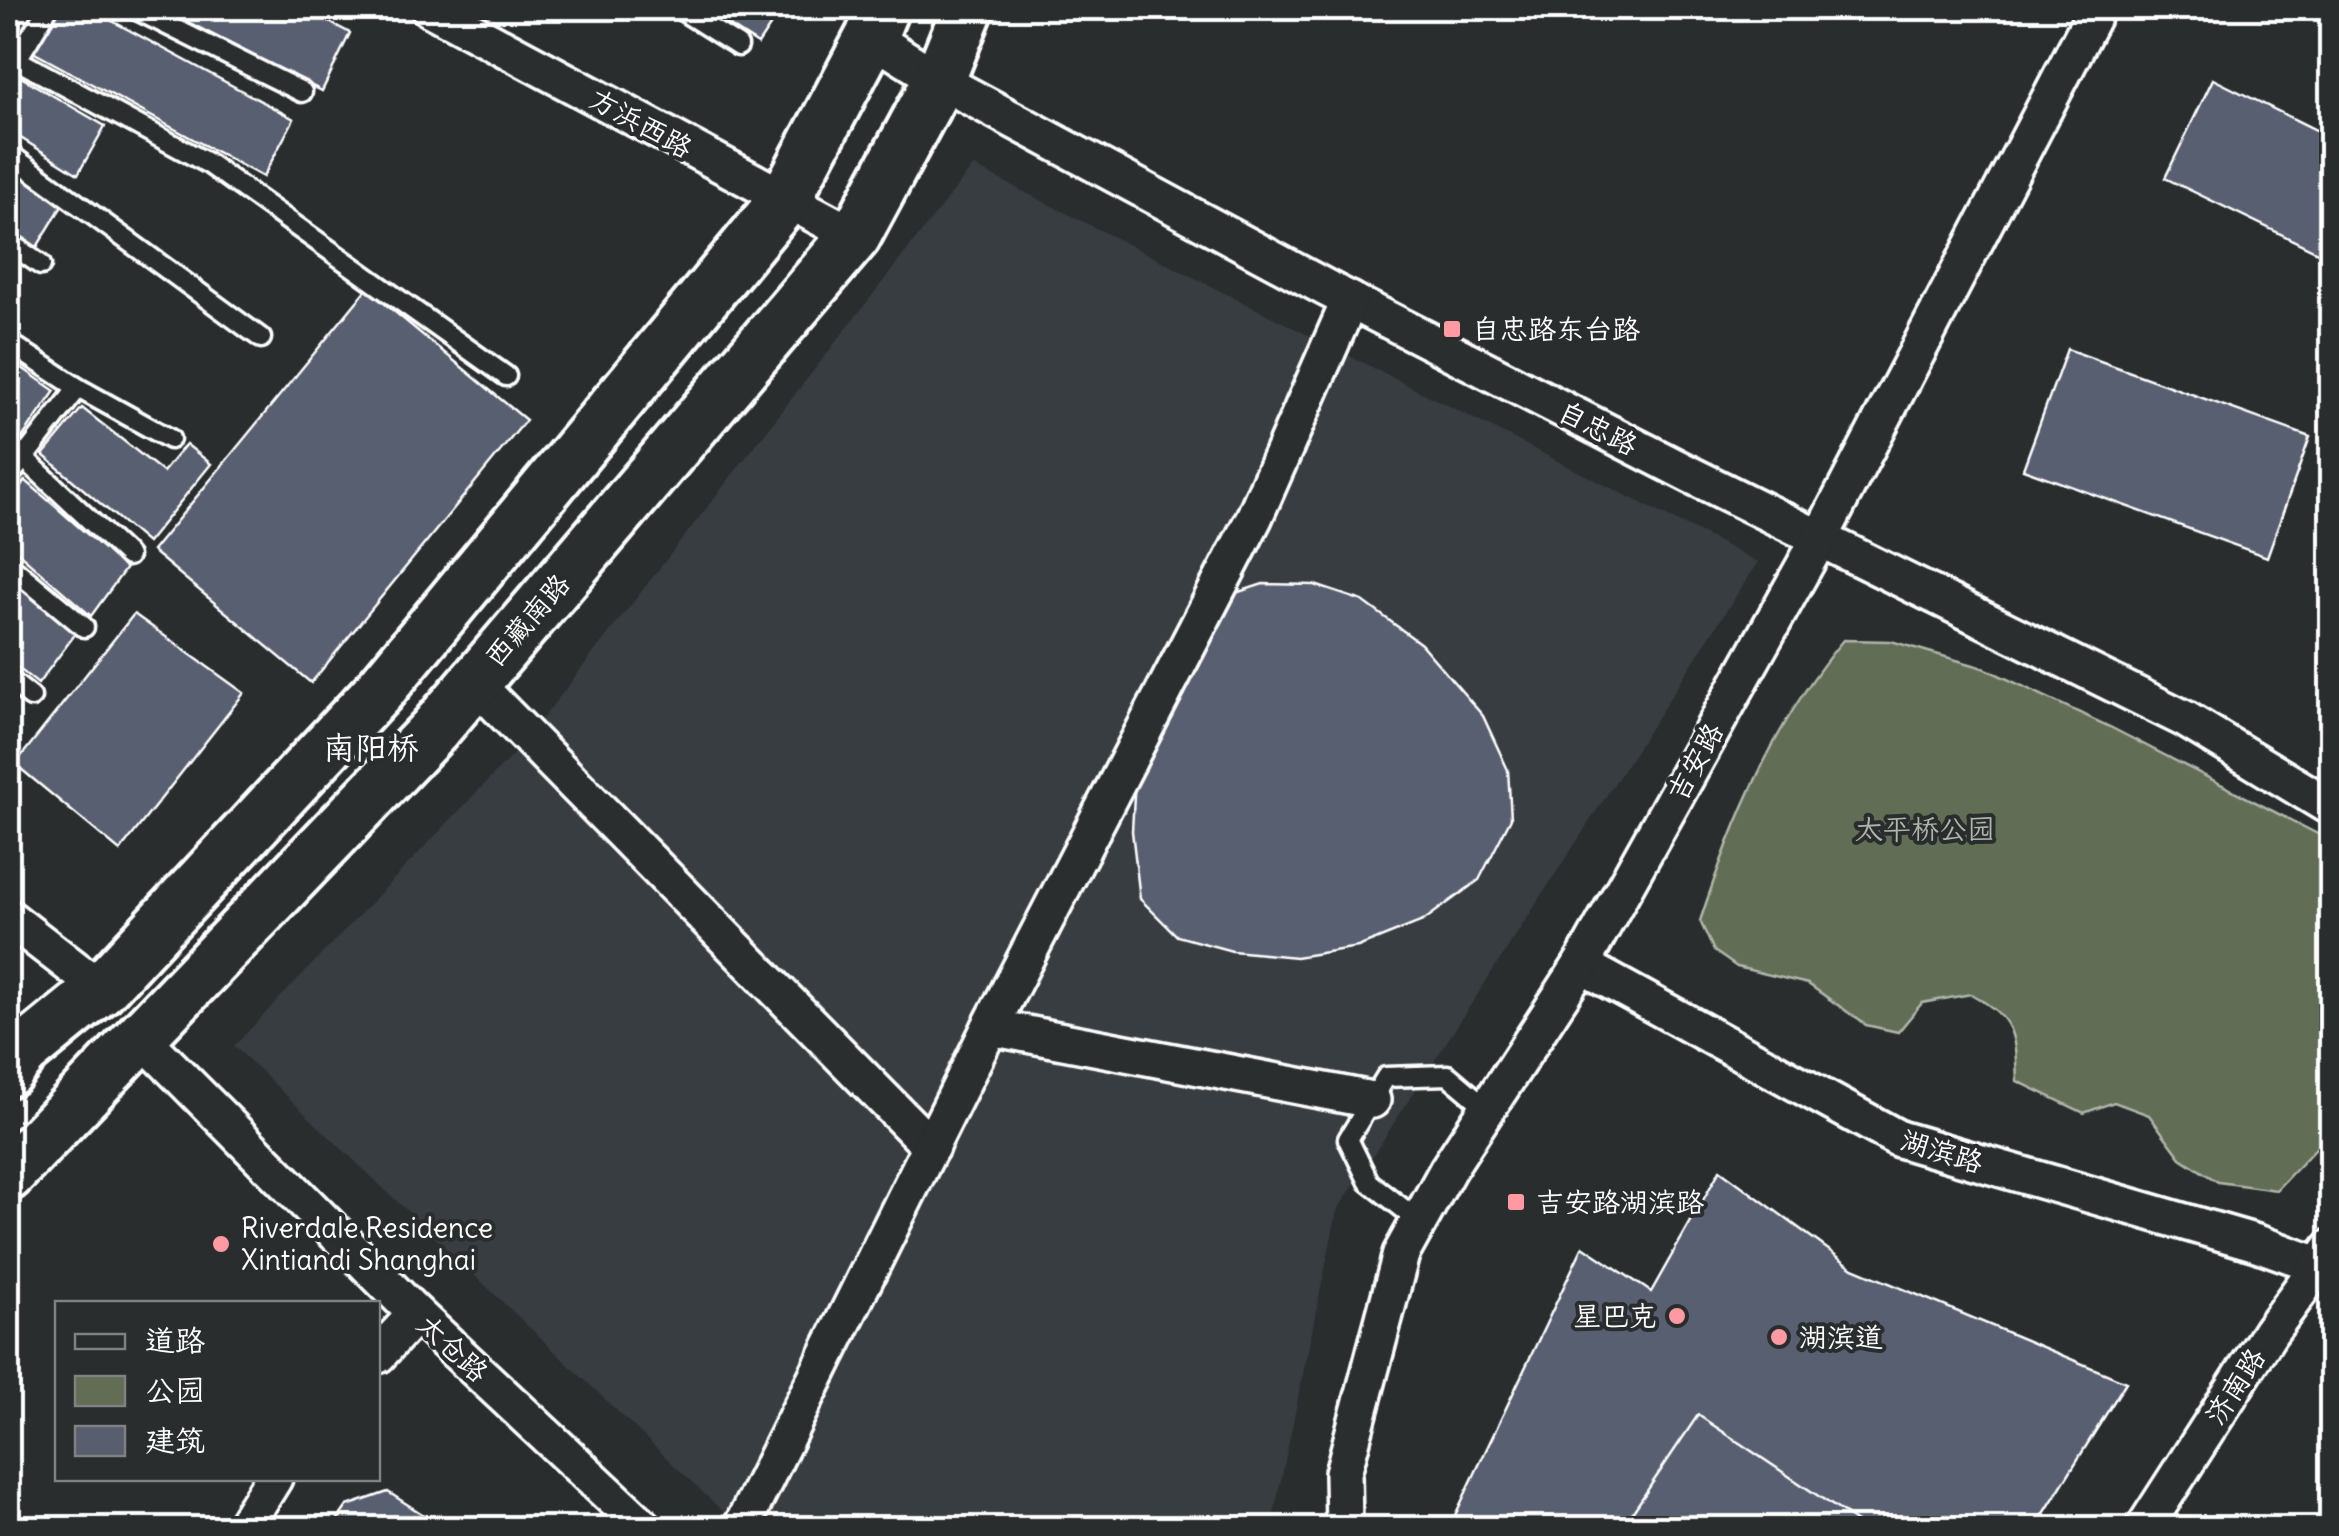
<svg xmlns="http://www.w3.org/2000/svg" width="2339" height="1536" viewBox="0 0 2339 1536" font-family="Delius,'LXGW WenKai TC',sans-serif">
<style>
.built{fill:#383c42}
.green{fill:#626d54;stroke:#b0b6aa;stroke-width:2.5}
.building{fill:#595e6f;stroke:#fff;stroke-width:2.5}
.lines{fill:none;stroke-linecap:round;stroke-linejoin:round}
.lane-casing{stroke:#fff;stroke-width:25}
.street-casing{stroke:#fff;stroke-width:42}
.secondary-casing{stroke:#fff;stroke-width:58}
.lane{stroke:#2a2d2e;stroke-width:18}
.street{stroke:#2a2d2e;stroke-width:35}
.secondary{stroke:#2a2d2e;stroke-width:50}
.poi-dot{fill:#ff9aa2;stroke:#2a2d2e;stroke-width:4}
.labels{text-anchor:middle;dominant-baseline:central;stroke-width:8;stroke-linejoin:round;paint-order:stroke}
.street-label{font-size:28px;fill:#fff;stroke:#2a2d2e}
.poi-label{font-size:28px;fill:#fff;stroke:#2a2d2e;text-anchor:start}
.park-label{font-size:28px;fill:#b0b6aa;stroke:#2a2d2e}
.quarter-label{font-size:32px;fill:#fff;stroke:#2a2d2e}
</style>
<rect width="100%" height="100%" fill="#2a2d2e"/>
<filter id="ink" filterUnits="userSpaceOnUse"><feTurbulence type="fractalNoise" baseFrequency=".01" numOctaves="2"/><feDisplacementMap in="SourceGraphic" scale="20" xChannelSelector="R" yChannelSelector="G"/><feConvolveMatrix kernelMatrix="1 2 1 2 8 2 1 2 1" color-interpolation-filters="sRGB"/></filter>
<g filter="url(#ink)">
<!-- built -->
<polygon class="built" points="973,166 1758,562 1337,1211 1271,1528 740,1528 234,1046 521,746"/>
<!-- green -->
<path class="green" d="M1843,640L1891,641L1984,668L2110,727L2331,841V1132L2276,1190L2218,1182L2181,1158L2149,1115L2114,1102L2084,1113L2017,1081C2015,1033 2015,1019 1971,994L1922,1003L1898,1032L1866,1025L1808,984L1737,967L1714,951L1700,921C1733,821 1775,721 1843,640Z"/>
<!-- building -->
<g class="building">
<polygon points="59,8 88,8 294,119 263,177 33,52"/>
<polygon points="161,8 303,8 350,33 322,91"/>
<polygon points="702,8 782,8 758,44"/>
<polygon points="19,76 105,126 78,174 8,130 8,98"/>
<polygon points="2213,79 2332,138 2332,249 2328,257 2165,178"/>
<polygon points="8,166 62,206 37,247 8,227"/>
<polygon points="367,289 526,420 311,683 152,551"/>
<polygon points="2067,349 2310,437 2267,557 2023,469"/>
<polygon points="8,358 55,391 22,438 8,427"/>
<polygon points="82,408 163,472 186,444 211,464 147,543 43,455"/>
<polygon points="25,480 126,568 91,616 8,544 8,503"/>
<polygon points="8,576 79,629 38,684 8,660"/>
<polygon points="1263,584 1315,585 1363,601 1421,644 1483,716 1508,770 1511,818 1479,880 1423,921 1358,947 1296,957 1232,951 1177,936 1140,899 1132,831 1137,743 1211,601"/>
<polygon points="134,614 244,693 120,851 15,764"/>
<polygon points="1720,1170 1853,1268 2126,1382 2035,1528 1449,1528 1583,1246 1651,1292"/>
<polygon points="1698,1415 1866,1528 1622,1528"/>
<polygon points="388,1492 444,1528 332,1528 347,1506"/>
</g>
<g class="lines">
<!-- lane casing -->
<g class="lane-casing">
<g id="lane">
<polyline points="133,8 302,92"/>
<polyline points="678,8 738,46"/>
<polyline points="8,55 209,164 506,376"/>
<polyline points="8,74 48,8"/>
<polyline points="8,153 261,338"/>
<polyline points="8,242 41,265"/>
<polyline points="8,342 78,388 170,439"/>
<polyline points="8,443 128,556"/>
<polyline points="8,478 78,388"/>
<polyline points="8,564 84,627"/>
<polyline points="8,679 31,697"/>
<polyline points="1419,1221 1369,1182 1348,1139 1386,1077 1448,1075 1487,1108"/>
</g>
</g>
<!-- street casing -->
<g class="street-casing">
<g id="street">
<polyline points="429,8 855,236"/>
<polyline points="871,37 939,80 1326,288 1693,476 2185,719 2332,808"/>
<polyline points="474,682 931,1147"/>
<polyline points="8,917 101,989"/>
<polyline points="1581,965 1899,1139 2257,1243 2332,1270"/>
<polyline points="990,1027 1372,1100"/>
<polyline points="139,1035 416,1314 645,1528"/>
<polyline points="378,1355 416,1314"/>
<polyline points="243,1528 274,1478"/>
<polyline points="741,1528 990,1027 1254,518 1350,300"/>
<polyline points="1344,1528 1343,1473 1401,1254 1448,1169 1581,965 1820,538 2097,8"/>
<polyline points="2144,1528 2270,1332 2332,1247"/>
</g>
</g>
<!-- secondary casing -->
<g class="secondary-casing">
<g id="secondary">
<polyline points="8,1071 24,1052 101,989 378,692 784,201 871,37 883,8"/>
<polyline points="8,1175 434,730 855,236 939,80 968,8"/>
</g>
</g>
<!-- lane -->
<use href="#lane" class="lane"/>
<!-- street -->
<use href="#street" class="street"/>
<!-- secondary -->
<use href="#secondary" class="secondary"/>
</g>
</g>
<!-- markers -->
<g class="poi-dot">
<rect x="1442" y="319" width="20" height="20" rx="5"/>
<rect x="1506" y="1192" width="20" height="20" rx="5"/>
<circle cx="221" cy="1244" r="10"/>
<circle cx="1677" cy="1316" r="10"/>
<circle cx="1779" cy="1337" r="10"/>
</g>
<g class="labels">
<!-- street labels -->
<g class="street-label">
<text transform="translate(641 123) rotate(29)">方浜西路</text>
<text transform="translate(1598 428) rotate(27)">自忠路</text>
<text transform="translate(527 620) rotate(-49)">西藏南路</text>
<text transform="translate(1695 762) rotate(-61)">吉安路</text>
<text transform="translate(1942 1151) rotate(17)">湖滨路</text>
<text transform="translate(453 1348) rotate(43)">太仓路</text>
<text transform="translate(2235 1386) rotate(-57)">济南路</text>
</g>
<!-- poi labels -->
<g class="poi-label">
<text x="1472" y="329">自忠路东台路</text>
<text x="1536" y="1202">吉安路湖滨路</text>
<text x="241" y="1228">Riverdale Residence<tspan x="241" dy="32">Xintiandi Shanghai</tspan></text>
<text x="1657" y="1316" text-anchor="end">星巴克</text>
<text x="1799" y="1337">湖滨道</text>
</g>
<!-- park labels -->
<g class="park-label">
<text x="1925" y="829">太平桥公园</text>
</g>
<!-- quarter labels -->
<g class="quarter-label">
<text x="371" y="747">南阳桥</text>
</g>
</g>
<!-- margin -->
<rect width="2339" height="1536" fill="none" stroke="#2a2d2e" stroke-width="40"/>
<rect x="20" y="20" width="2299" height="1496" fill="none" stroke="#fff" stroke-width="4" filter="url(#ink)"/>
<!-- legend -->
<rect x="55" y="1301" width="325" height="180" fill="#2a2d2e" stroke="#7f8182" stroke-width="2.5"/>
<rect x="75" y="1334" width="50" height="15" fill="#2a2d2e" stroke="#7f8182" stroke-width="2.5"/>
<text x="145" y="1351" font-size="30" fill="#ffffff">道路</text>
<rect x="75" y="1376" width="50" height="30" fill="#626d54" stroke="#7f8182" stroke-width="2.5"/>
<text x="145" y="1401" font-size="30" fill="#ffffff">公园</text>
<rect x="75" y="1426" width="50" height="30" fill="#595e6f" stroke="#7f8182" stroke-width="2.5"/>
<text x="145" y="1451" font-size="30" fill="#ffffff">建筑</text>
</svg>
